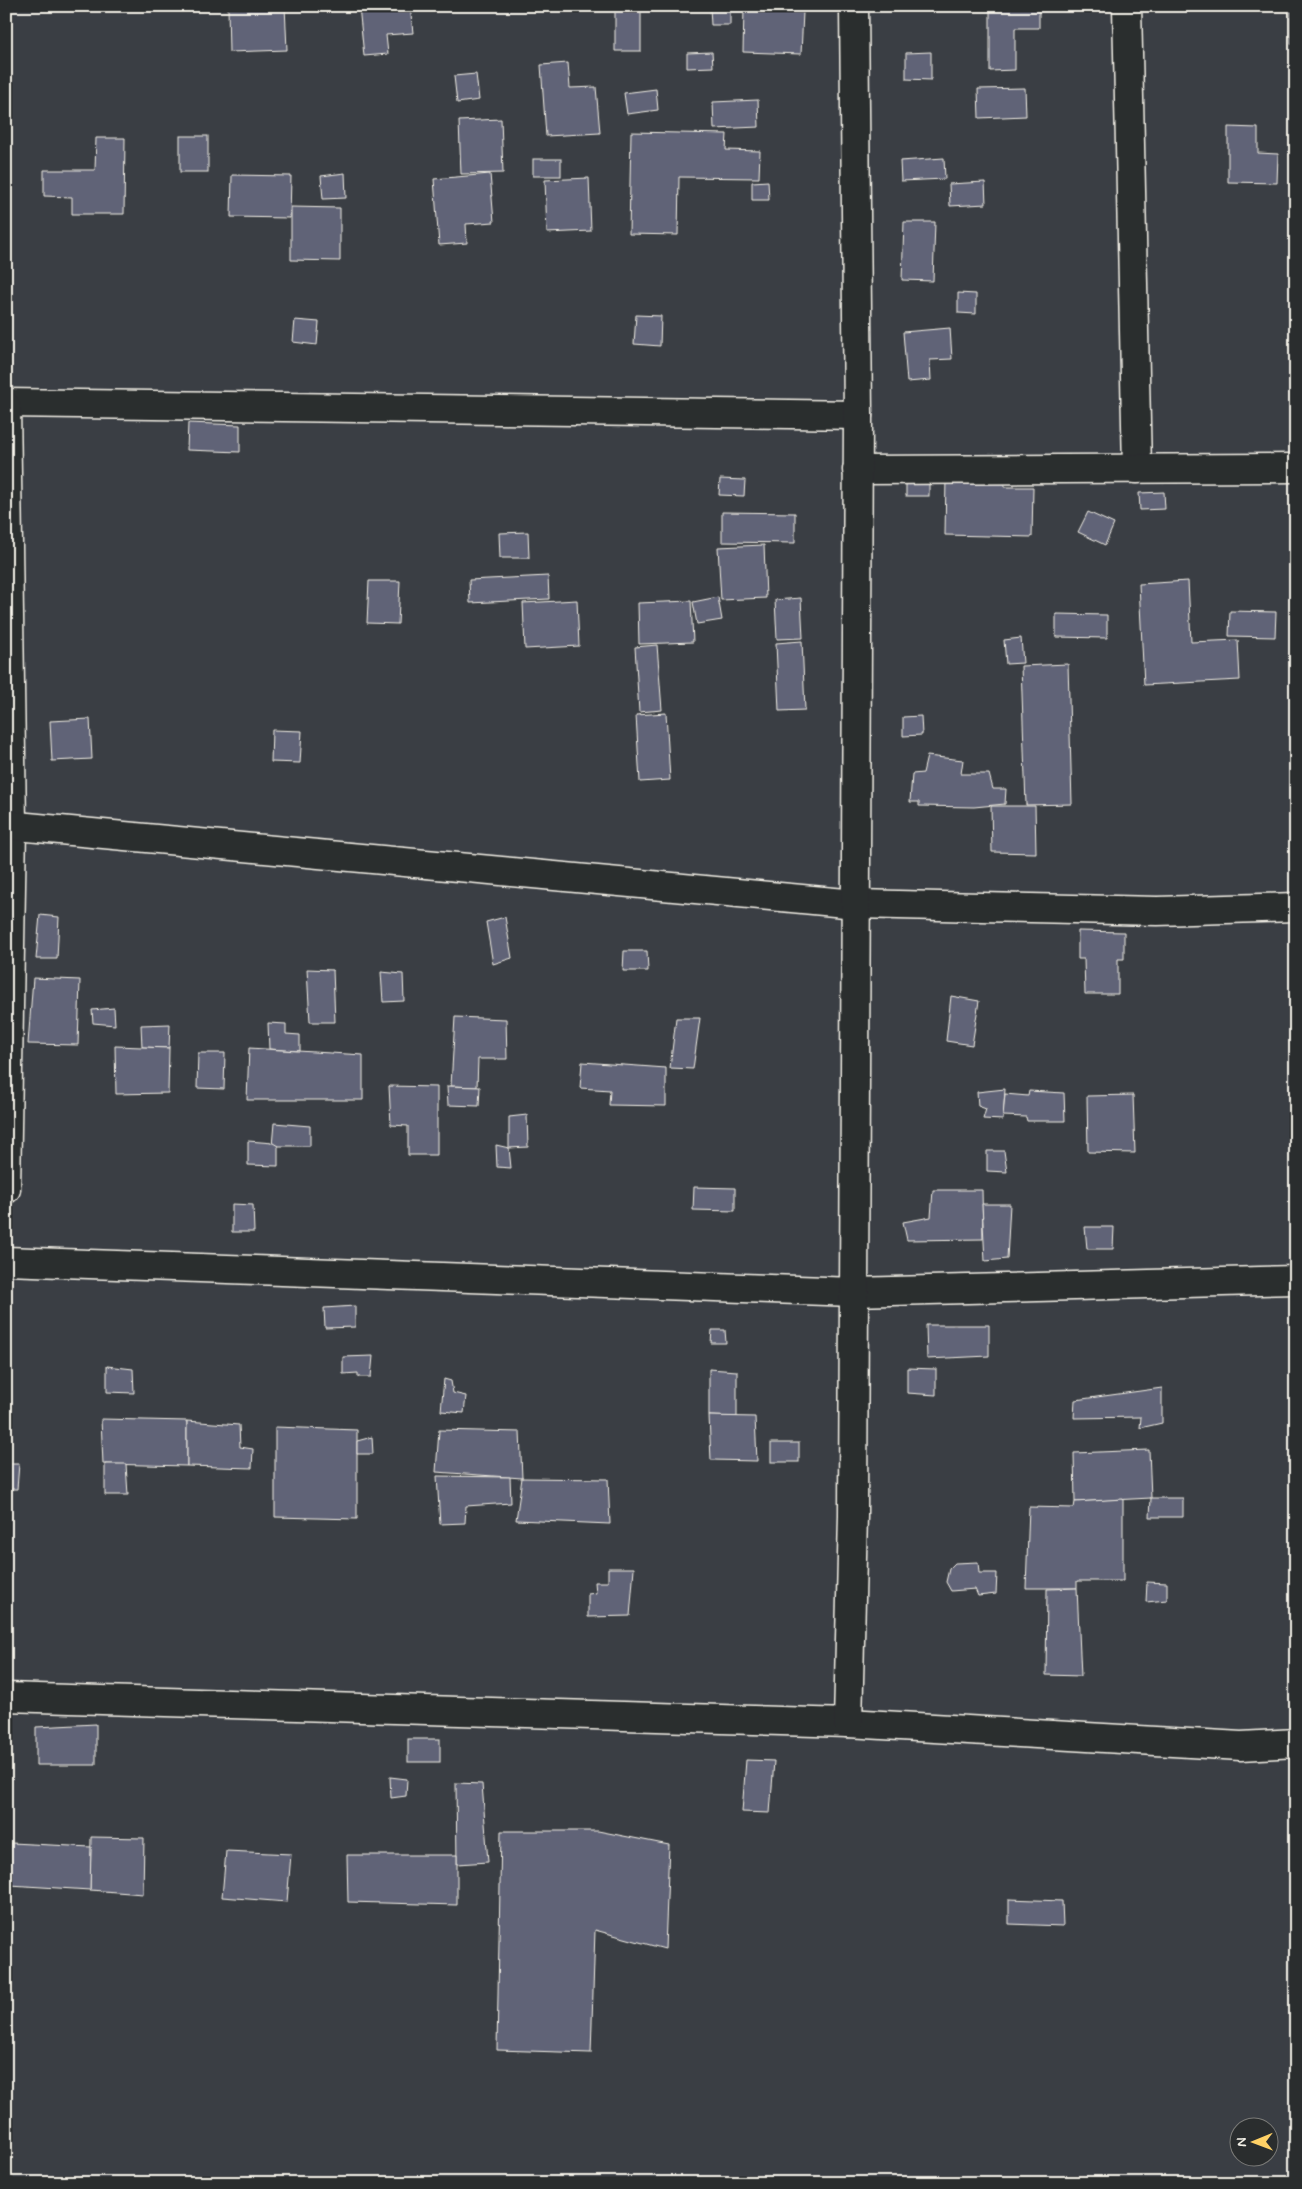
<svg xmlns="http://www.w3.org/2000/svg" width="1302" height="2189" viewBox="0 0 1302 2189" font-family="Mynerve,sans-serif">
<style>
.building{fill:#616477;stroke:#f4f1e8}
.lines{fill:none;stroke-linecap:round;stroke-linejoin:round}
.street-casing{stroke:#f4f1e8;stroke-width:31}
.street{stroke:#2a2d2e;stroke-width:28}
</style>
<rect width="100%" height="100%" fill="#3a3e44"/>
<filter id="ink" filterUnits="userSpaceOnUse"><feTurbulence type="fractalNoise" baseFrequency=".02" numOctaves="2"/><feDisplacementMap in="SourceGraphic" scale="10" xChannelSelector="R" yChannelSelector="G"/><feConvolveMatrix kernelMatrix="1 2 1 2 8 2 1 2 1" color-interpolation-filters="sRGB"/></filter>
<g filter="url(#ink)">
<!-- building -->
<g class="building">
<polygon points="285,6 287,50 229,52 228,8"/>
<polygon points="359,6 410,6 413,33 386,35 388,54 364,56"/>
<polygon points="990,6 1039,6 1039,28 1015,28 1015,70 990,71"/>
<rect x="1291" y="6" width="5" height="38"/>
<polygon points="710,7 730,7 730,25 711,25"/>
<polygon points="615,9 641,10 641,51 615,51"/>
<polygon points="744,9 803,12 801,54 743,52"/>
<polygon points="712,52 713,67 687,68 687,53"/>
<polygon points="931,52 931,80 906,79 906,53"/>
<polygon points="568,63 570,88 596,87 600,133 546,136 541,65"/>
<polygon points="476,74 479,100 457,103 454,76"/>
<polygon points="1025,88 1026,116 979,118 978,89"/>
<polygon points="656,89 658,110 627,114 624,93"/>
<polygon points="758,100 759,127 714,129 713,102"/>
<polygon points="501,119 503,173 461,174 459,121"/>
<polygon points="1228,127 1258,128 1258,153 1278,154 1277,183 1228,182"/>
<polygon points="631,132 727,134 726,150 760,151 759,178 679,177 678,235 629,234"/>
<rect x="180" y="136" width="28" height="36"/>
<polygon points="96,138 125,138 124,214 72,214 72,197 44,196 44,170 95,170"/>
<polygon points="944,158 945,179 901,181 900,161"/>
<rect x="533" y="159" width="28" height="17"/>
<polygon points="345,173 346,198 323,199 321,176"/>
<polygon points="490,174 494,222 466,224 467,243 439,245 434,179"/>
<polygon points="232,175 291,176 290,218 231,217"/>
<polygon points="589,178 591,231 547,233 545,180"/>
<polygon points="768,181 769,200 752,200 752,182"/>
<polygon points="985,182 986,204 950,206 949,184"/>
<polygon points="291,207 340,208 340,261 291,260"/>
<polygon points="904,222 935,222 933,281 902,280"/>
<polygon points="958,293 976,294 976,314 958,313"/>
<polygon points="636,315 661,316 660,346 634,344"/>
<polygon points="295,320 319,322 317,345 293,342"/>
<polygon points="950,328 952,359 930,360 931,380 907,382 903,332"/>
<polygon points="188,423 240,425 240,452 187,450"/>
<rect x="906" y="474" width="23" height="22"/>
<polygon points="946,478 1004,479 1004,487 1033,487 1032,537 945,535"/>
<polygon points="720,479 745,480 744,496 719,495"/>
<polygon points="1164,492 1165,509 1140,510 1139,493"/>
<polygon points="722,512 795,513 795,543 722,542"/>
<polygon points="1088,512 1114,524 1105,545 1078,532"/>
<polygon points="528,532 529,558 500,558 499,533"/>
<polygon points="764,545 766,598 721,600 718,547"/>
<polygon points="548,576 549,599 470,603 469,580"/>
<polygon points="369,581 400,581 398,624 367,623"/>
<polygon points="1188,581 1191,642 1238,640 1240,680 1144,685 1139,584"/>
<polygon points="718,597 722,620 697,624 693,602"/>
<polygon points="801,598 803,638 777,639 775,600"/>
<polygon points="577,600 579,646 525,649 523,603"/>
<polygon points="691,601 693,642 639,644 638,603"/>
<polygon points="1230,611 1276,612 1275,637 1229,636"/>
<polygon points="1056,614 1107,615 1107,638 1056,637"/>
<polygon points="1021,638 1023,663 1006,664 1004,640"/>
<polygon points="802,641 805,710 779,711 776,643"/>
<polygon points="657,645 662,710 639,712 635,647"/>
<polygon points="1068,664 1072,804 1026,805 1021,666"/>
<polygon points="666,713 670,780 640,782 636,715"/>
<polygon points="921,716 922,735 903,736 903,717"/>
<polygon points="90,719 92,759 52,761 50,721"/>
<polygon points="272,730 302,731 300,763 271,762"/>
<polygon points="927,756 963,760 961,774 989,774 993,789 1006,789 1005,804 974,807 919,806 919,802 910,802 912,774 923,773"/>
<polygon points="991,806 1035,806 1036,853 992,852"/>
<polygon points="40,915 59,917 57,959 36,959"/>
<polygon points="505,917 512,958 493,964 486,922"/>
<polygon points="1078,931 1124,932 1124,959 1118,959 1118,994 1085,994 1084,959 1078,959"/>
<polygon points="624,951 647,951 648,971 623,971"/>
<polygon points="307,969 333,970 335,1022 310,1022"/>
<polygon points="381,972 403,974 404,1001 383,1002"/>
<polygon points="33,978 80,980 78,1045 28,1044"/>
<polygon points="951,996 979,1001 972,1045 946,1041"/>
<polygon points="114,1008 115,1025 93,1023 92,1010"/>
<polygon points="455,1017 506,1019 507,1059 478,1059 477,1087 451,1086"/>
<polygon points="676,1018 700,1018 693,1069 670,1068"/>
<polygon points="268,1023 286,1024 286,1034 300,1035 300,1051 269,1049"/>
<polygon points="170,1024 169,1048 142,1047 141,1025"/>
<polygon points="115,1046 169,1048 168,1093 116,1094"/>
<polygon points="249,1048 363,1055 363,1100 247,1100"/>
<polygon points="198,1053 225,1053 224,1089 197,1088"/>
<polygon points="582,1062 666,1068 666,1106 609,1105 610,1090 580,1088"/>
<polygon points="389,1086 437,1087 437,1155 408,1155 408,1126 391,1125"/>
<polygon points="447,1086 480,1087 479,1106 448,1105"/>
<polygon points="1005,1089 1003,1120 983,1119 986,1109 978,1106 977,1092"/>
<polygon points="1029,1091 1064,1093 1065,1121 1027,1121 1026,1117 1003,1116 1005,1094 1028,1096"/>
<polygon points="1133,1095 1135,1153 1088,1152 1087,1096"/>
<polygon points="527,1115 528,1147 509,1148 509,1117"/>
<polygon points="274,1123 310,1126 310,1146 272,1146"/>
<polygon points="248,1141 273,1143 278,1146 278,1166 248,1165"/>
<polygon points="496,1145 509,1148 511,1168 497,1167"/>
<polygon points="987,1151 1004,1151 1007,1172 987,1171"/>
<polygon points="694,1187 735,1188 735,1211 693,1210"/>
<polygon points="933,1190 982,1190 983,1239 907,1240 903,1222 931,1217"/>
<polygon points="232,1204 253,1205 254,1232 232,1232"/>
<polygon points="982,1204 1010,1204 1007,1259 985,1261"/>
<polygon points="1085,1227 1114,1227 1113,1249 1087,1249"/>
<polygon points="355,1306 355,1327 325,1328 324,1308"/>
<polygon points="926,1325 989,1325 989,1356 927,1359"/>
<polygon points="712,1330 725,1330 726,1343 711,1343"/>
<polygon points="373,1356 371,1377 358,1377 358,1373 343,1374 343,1357"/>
<polygon points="107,1366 133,1369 134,1393 107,1392"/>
<polygon points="907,1368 936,1369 936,1395 907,1393"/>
<polygon points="709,1369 737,1371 737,1417 709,1416"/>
<polygon points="444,1379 451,1381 453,1393 466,1396 464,1413 441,1411"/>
<polygon points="1162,1388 1162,1423 1140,1428 1141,1417 1074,1418 1075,1400"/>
<polygon points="709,1416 755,1417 757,1461 711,1460"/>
<polygon points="101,1419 187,1421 187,1466 103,1464"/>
<polygon points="187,1421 239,1425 240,1447 253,1449 252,1468 187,1466"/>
<polygon points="275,1427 357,1430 357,1519 275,1517"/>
<polygon points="439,1430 520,1432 522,1478 436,1472"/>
<polygon points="372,1437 373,1454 357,1454 357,1441"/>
<rect x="771" y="1443" width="28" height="19"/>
<polygon points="1149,1450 1151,1498 1075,1502 1074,1453"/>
<polygon points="6,1464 19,1464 17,1489 6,1489"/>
<polygon points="105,1464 126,1464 128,1495 105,1495"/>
<polygon points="437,1476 510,1477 511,1503 466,1506 465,1523 440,1524"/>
<polygon points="522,1478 608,1479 610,1524 516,1520"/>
<polygon points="1151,1498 1183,1498 1183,1517 1150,1517"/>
<polygon points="1123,1499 1123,1581 1077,1581 1077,1588 1026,1588 1029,1507 1074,1508 1075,1502"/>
<polygon points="978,1562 979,1573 997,1573 996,1594 978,1596 975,1589 951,1591 946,1582 949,1569 955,1563"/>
<polygon points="608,1568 634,1568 630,1616 588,1617 588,1594 596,1593 595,1582 608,1582"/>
<polygon points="1147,1582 1167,1583 1167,1600 1146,1602"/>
<polygon points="1077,1588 1081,1676 1046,1675 1047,1589"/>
<polygon points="96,1724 96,1765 36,1765 36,1727"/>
<rect x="408" y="1739" width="32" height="23"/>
<polygon points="746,1760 774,1761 770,1813 742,1812"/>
<polygon points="390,1777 407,1779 406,1796 391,1798"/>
<polygon points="456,1783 482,1784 488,1862 457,1864"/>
<polygon points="501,1831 598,1831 669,1845 665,1949 595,1930 591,2053 497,2050"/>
<polygon points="91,1837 144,1838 143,1894 90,1890"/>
<polygon points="11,1843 91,1847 90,1890 10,1885"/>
<polygon points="226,1851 291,1854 287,1902 222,1897"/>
<polygon points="347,1855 457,1855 457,1905 348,1902"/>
<polygon points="1009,1899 1062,1901 1063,1926 1009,1924"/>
</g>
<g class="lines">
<!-- street casing -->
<g class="street-casing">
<g id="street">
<polyline points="1127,6 1137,469"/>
<polyline points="6,403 858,415"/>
<polyline points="6,406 12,825 6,1189"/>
<polyline points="857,470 1296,468"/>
<polyline points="6,825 856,904 1157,911 1296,907"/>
<polyline points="6,1261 854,1292 1296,1280"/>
<polyline points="6,1697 848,1723 1241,1746 1296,1743"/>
<polyline points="848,1723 853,1515 858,415 854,6"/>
</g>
</g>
<!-- street -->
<use href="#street" class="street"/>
</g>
</g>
<!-- margin -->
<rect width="1302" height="2189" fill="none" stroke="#2a2d2e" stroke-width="25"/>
<rect x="12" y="12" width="1277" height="2164" fill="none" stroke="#f4f1e8" stroke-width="2" filter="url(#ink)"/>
<!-- north arrow -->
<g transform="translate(1254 2142) rotate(269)"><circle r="24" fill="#2a2d2e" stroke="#7b7b78"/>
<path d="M0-4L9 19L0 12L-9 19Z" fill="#ffd166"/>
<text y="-8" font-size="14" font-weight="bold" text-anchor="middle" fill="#f4f1e8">N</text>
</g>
</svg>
